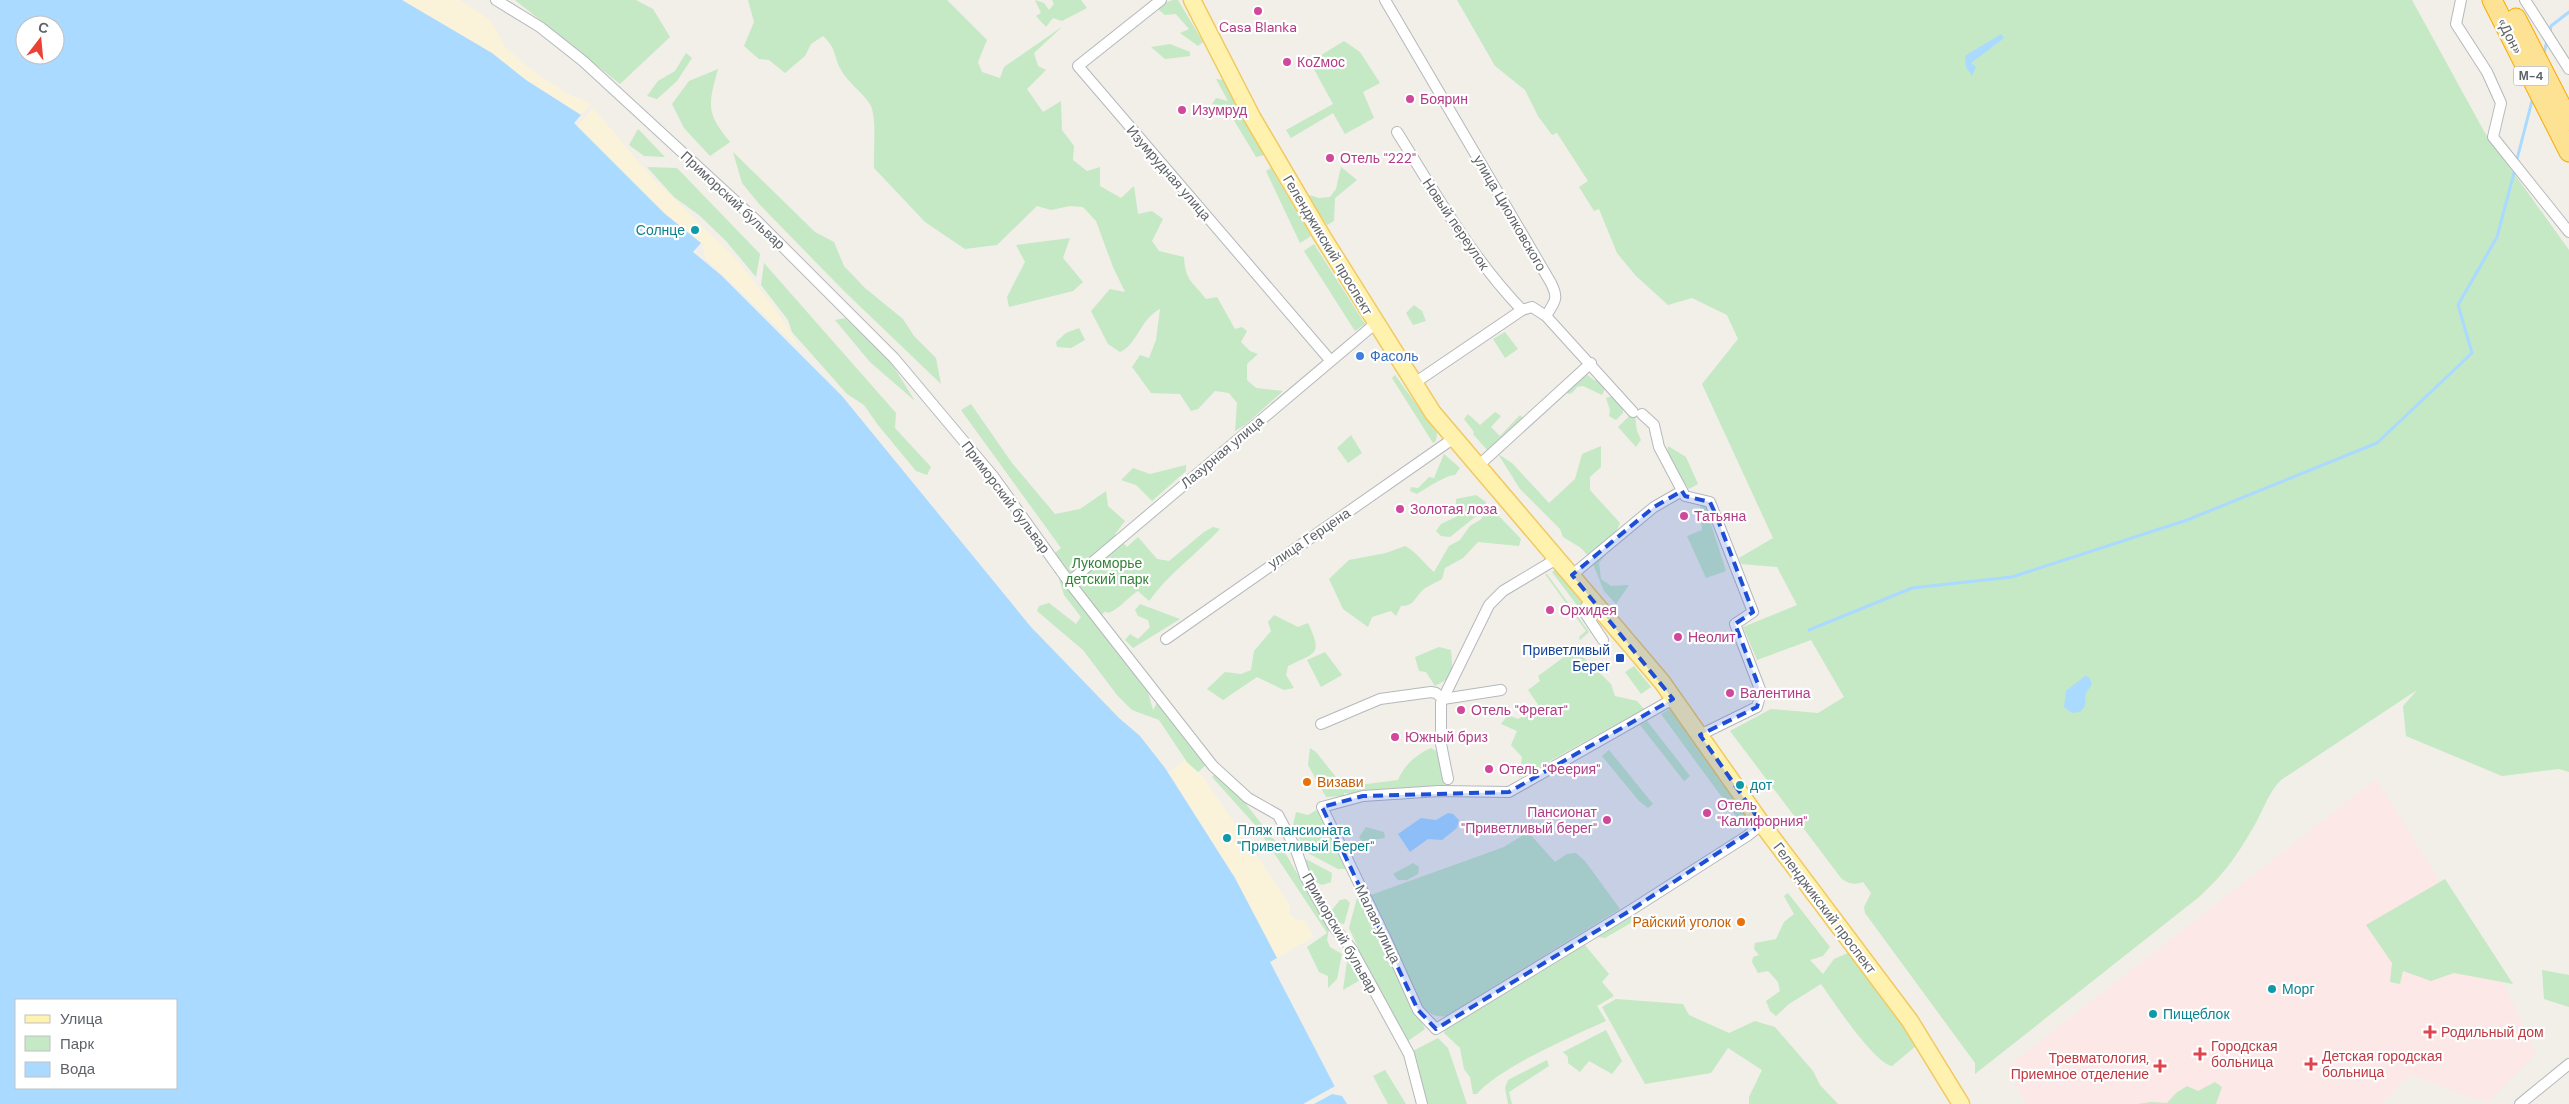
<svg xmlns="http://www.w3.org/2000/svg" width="2569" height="1104" viewBox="0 0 2569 1104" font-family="'DM Sans',sans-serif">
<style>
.medical{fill:#fce8e6}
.green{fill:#c5e8c5}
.sand{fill:#fbf3d9}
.water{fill:#aadaff;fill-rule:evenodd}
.pier{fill:#f1efe8}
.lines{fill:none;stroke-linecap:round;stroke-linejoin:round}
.stream{stroke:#aadaff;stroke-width:3}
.street-casing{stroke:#b5b8bc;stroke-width:12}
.primary-casing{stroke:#f2c960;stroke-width:19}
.highway-casing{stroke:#f9ab00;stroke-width:21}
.street{stroke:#fff;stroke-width:10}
.primary{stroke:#fff2af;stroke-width:16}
.highway{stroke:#fde293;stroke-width:19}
.marked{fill:#1d4ed8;fill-opacity:0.2;stroke:#1d4ed8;stroke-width:4;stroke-dasharray:10 6;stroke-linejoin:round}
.hotel-dot{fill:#d1479c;stroke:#fff;stroke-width:2}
.culture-dot{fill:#0f9aa8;stroke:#fff;stroke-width:2}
.shop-dot{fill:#3f7fe0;stroke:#fff;stroke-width:2}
.transit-dot{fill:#1a4fb4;stroke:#fff;stroke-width:2}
.food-dot{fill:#e8710a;stroke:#fff;stroke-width:2}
.health-dot{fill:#e0444e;stroke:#fff;stroke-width:2}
.labels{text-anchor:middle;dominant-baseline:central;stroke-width:4.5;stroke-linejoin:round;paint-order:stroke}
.shield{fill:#fff;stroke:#8f9295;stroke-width:1}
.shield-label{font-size:12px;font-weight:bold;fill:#5f6368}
.hotel-label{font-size:14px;fill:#b23c85;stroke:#fff;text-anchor:start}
.street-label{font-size:14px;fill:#5f6368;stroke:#fff}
.culture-label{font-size:14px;fill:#0d838f;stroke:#fff;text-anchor:start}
.shop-label{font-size:14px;fill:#366cbe;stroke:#fff;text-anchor:start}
.park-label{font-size:14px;fill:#348238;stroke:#fff}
.transit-label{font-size:14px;fill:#164399;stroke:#fff;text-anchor:end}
.food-label{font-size:14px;fill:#c56008;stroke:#fff;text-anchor:start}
.health-label{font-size:14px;fill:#be3a42;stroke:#fff;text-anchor:start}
</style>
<rect width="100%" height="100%" fill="#f1efe8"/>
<!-- medical -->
<polygon class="medical" points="2376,779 2504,984 2536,1053 2489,1102 2471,1098 2411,1074 2381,1104 2026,1104 2007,1067"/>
<!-- green -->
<g class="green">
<polygon points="515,0 636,0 653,9 670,37 620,84"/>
<path d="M748,0H947L987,40L978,62L982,72L1000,78L1004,67L1063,26L1034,53L1038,66L1046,70L1027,89L1043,112L1061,101L1062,130L1074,146L1073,160L1087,171L1100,167V186L1121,198L1134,186L1138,214L1152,211L1163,219L1152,241L1159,251L1184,257C1185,281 1193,282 1206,299L1217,297L1235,329L1242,327L1247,331L1241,342L1250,351L1258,354L1247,364V380L1256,388L1283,391L1245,425L1235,431L1237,403L1229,393L1215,391L1198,409L1191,411L1180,394L1151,393L1132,367L1140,355L1149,358L1156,340L1160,309C1140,319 1137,345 1120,352L1108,344L1091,311L1110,289L1125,292L1113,267L1096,221L1083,207L1070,206L1051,210L1037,206L997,245L965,249L925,222L874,168C873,150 877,122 871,106C865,94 848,83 841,70C833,55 837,49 823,36L811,44L805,56L785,73L769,60L759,59L744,46L754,22Z"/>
<polygon points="1035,0 1044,3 1049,10 1054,4 1052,0 1081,0 1087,8 1062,21 1053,18 1046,27 1036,16 1041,13"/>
<polygon points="1173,0 1178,0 1203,42 1198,46 1180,33 1189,29 1176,14 1165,15 1158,9 1165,3"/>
<path d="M1457,0H2412L2485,133L2569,250V772L2559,769L2502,776L2406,736L2403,706L2417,690L2281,780C2268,793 2263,811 2254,826C2237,856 2224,874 2199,897L1975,1074V1063L1865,913L1864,907L1871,893L1863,882C1854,885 1848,884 1841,878L1730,731L1771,709L1818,713L1844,697L1811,640L1757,660L1743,627L1797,605L1777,567L1741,564L1739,558L1773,538L1702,384L1738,339L1727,315L1692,298L1668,305L1636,276L1617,253L1599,209L1594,211L1579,187L1588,181L1557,133L1552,135L1538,116L1525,90L1495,66Z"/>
<polygon points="1344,41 1360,52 1380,83 1363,92 1374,118 1345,134 1333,113 1291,138 1286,130 1333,104 1310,62"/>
<polygon points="1170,44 1190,52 1190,56 1165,59 1151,47"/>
<polygon points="686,53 692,58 677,81 657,99 647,96 658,81 675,71"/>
<path d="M718,69C708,105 706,113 730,142L710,156L684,128L672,104L689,81Z"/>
<polygon points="1216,79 1224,80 1265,155 1256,157 1226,107 1212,104 1216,98 1228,101"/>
<polygon points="638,129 665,157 644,156 629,145"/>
<polygon points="733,152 815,232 834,242 844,266 865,288 903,319 914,336 936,358 941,384 845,292 760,205 742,183"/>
<polygon points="647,167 677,168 760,254 756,277 726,241 699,215 674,197"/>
<polygon points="1341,167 1357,180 1335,198 1334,221 1327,225 1306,194 1319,198 1330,197 1336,189"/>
<polygon points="1271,168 1311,236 1300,243 1266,171"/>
<polygon points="1070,238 1063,258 1083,282 1073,291 1009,307 1007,297 1025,262 1016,245"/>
<polygon points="1314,244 1365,324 1355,331 1304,251"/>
<polygon points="764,263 896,413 895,428 931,467 927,475 916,471 878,425 864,405 847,394 792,332 788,320 761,285"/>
<polygon points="1414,305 1422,311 1426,321 1413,325 1406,313"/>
<polygon points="845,318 890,361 915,401 870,362 835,320"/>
<polygon points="1079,328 1085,340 1071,348 1057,347 1056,342 1066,333"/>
<polygon points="1505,332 1518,349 1505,358 1493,339"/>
<polygon points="1586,374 1594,380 1603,382 1606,387 1602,395 1583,386 1577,387 1572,393 1568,394 1565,390"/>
<polygon points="1395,375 1437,433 1436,441 1433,443 1392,378"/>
<polygon points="1612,396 1623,407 1623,413 1616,420 1609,416 1610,410 1606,398"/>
<path d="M971,404L1012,463L1055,514L1080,509L1106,491L1108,506L1125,521L1115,534L1127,547L1138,537L1157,559L1169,561L1204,532L1213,527L1220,529C1197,554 1169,573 1149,601L1138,591C1128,597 1118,611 1107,613L1106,611L1101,615L1055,553L1061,548L961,410Z"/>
<polygon points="1495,412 1501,416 1491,427 1500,436 1520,415 1523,418 1488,451 1473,434 1474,432 1464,419 1468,414 1480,425"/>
<polygon points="1629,416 1635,417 1637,431 1641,440 1636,447 1618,427"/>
<polygon points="1351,435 1362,453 1348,463 1337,448"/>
<polygon points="1601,446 1601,467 1590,477 1590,490 1620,523 1608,552 1599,563 1601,579 1611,586 1629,585 1616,604 1604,591 1591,559 1581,548 1563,537 1560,529 1520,489 1498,454 1512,463 1549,503 1575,479 1582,454"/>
<polygon points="1668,446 1686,457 1698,484 1689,489 1666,457"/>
<path d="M1444,454L1460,468L1455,475C1446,475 1425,489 1417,494L1410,491L1411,487L1418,488L1429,477L1434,478Z"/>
<polygon points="1186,465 1186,471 1152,501 1136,485 1121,480 1133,468 1150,474"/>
<polygon points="1476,495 1486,502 1485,509 1450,537 1441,536 1436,531 1441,524 1456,517 1456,499"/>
<polygon points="1704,502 1726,571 1706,578 1687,536 1702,530 1700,504"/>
<path d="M1493,510L1521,539L1519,546L1478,542L1463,558L1445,568L1442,579C1436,583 1424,587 1420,593C1413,601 1413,606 1401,606L1396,616L1391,611L1372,617L1368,627L1343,609L1329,579L1349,560L1386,553L1405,546C1417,552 1424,564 1434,572L1449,546L1460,540L1470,526L1480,520L1488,511Z"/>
<polygon points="1555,570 1585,602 1579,608 1552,572"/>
<polygon points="1545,574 1547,574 1589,632 1580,640 1579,637 1586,631"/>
<polygon points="1065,576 1148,692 1153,710 1157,703 1206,765 1198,772 1187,762 1159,720 1132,710 1117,695 1083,650 1037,611 1039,606 1049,603 1076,624 1081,617 1064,595 1059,579"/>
<polygon points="1140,604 1180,619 1133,648 1125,640 1130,634 1138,639 1150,627 1148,620 1138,616 1135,610"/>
<path d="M1274,615L1298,627L1308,623C1323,655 1316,652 1288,666L1286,675L1294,688L1284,690L1257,677L1223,700L1207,689L1225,672L1241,674L1251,670L1254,651L1271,631L1268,622Z"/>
<polygon points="1439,647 1451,650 1453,676 1435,686 1426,672 1419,671 1415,657"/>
<polygon points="1575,649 1611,684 1615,696 1637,701 1644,709 1519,778 1522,757 1511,745 1517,731 1501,724 1508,715 1518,719 1539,706 1528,690 1540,681 1538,676"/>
<polygon points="1325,652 1342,675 1321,687 1307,660"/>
<polygon points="1634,666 1651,687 1641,694 1625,672"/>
<polygon points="1671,708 1744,813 1748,821 1746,830 1661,714"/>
<polygon points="1647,721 1690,776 1684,781 1640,725"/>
<path d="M1310,748L1316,752L1343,786H1351L1398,780C1404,765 1417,754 1431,748L1439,753L1447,783L1444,788L1416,787L1350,794L1344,793V796L1326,797L1308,765Z"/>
<polygon points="1609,750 1653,804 1648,808 1639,801 1602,756"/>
<polygon points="1215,774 1245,803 1287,856 1329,929 1327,940 1330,947 1342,954 1337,979 1328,988 1328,976 1319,972 1307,947 1327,933 1256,826 1212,777"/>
<polygon points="1320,808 1347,869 1338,869 1302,850 1297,827 1293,825 1296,812 1308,815"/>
<polygon points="1366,827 1384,832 1385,838 1377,839 1364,845 1359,837"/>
<path d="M1528,832L1555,862L1567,854L1576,853L1585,861L1620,909L1446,1016C1433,1018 1427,1012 1420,1002L1368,896L1504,847Z"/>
<polygon points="1302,857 1332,873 1331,882 1322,885 1316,882"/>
<polygon points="1413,863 1419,867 1418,874 1407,880 1398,880 1393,874"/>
<polygon points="2445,879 2513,984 2454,973 2431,981 2403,971 2400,984 2390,982 2392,963 2366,925"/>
<path d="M1788,893L1830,947L1823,956L1810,960L1823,974L1834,959L1848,953L1896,1014L1916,1046L1892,1066C1874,1063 1833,1001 1821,984L1789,1004L1776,1016L1770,1011L1766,1001L1780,991L1778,982L1768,971L1758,973L1752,962L1753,957L1759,955L1754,949L1755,943L1776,939L1784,922L1794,914L1784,896Z"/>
<polygon points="1358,894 1425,1029 1408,1041 1358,951 1357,945 1349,928"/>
<path d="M1346,899L1350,903L1344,924C1336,923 1335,917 1331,911L1340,900Z"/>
<polygon points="1631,915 1634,921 1605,938 1597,937"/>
<path d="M1584,944L1609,974L1602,982L1614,996L1597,1006L1606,1021C1573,1036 1498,1068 1477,1094H1473L1470,1077L1464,1069L1460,1048L1444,1033L1446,1026L1461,1020Z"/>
<polygon points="1348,954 1362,979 1343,990"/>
<polygon points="2542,970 2569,975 2569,1007 2544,999"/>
<polygon points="1616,999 1683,1004 1689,1015 1729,1033 1755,1021 1775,1027 1813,1071 1820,1085 1838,1104 1749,1104 1749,1097 1762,1070 1728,1048 1711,1073 1645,1084 1602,1007"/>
<polygon points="1606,1030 1622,1061 1612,1074 1589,1061 1580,1072 1568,1063 1568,1057 1563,1052"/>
<polygon points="1438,1038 1448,1048 1467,1104 1426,1104 1413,1051"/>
<polygon points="1547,1060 1549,1066 1509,1092 1512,1104 1508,1104 1505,1088 1508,1080"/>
<polygon points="1385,1070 1406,1104 1388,1104 1373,1076"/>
<polygon points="2215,1082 2222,1087 2216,1104 2138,1104 2151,1102 2167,1103 2176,1093 2187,1086 2198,1091"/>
</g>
<!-- sand -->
<g class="sand">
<polygon points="402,0 459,0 490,20 505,47 530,69 566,93 591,104 581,115 526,80 492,53"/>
<polygon points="593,108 655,181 736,259 776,310 800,349 705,258 703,244 666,215 577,127"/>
<polygon points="1185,761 1203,777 1290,905 1289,914 1296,920 1306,921 1313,937 1277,958 1235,878 1169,772"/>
</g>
<!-- water -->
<g class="water">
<path d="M0,0H402L492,53L526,80L581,115L574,123L664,213L701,243L693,252L721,275L842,396L1031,627L1119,718L1140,736L1165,768L1235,878L1277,958L1270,962L1335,1087L1330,1090L1332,1094L1342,1096L1347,1104H0ZM25,25H55V55H25ZM16,1000H176V1088H16Z"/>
<polygon points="2001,34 2004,38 1971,63 1976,67 1972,76 1966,67 1965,56"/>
<polygon points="2085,676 2089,677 2092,684 2086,693 2085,706 2080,712 2072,713 2064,707 2066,691"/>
<polygon points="1448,813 1453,814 1459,820 1457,828 1442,840 1428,839 1410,852 1398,834 1421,818 1436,820"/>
</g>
<!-- pier -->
<polygon class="pier" points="1337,1085 1333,1090 1336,1092 1314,1104 1303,1104"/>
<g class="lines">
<!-- stream -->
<g class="stream">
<polyline points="2550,32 2551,26 2569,12"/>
<polyline points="2543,57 2547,41"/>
<polyline points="2516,163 2533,97"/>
<polyline points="1809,630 1912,588 2012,577 2187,520 2377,443 2472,353 2458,305 2497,237 2515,169"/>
</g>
<!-- street casing -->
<g class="street-casing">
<g id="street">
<polyline points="496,0 540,27 583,61 758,222 894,358 993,476 1069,582 1213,766 1248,798 1278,815 1295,847 1305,876 1333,926 1351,948 1409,1054 1422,1104"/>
<polyline points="1161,0 1078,66 1330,360"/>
<path d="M1385,0L1551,283C1559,299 1555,301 1546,316"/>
<polyline points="2461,0 2456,24 2487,72 2501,103 2493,137 2569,232"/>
<polyline points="2525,0 2569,69"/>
<path d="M1397,132C1436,194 1471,257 1522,310"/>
<polyline points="1413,384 1522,310 1532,307 1546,316 1633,412"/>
<polyline points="1642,414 1654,425 1659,447 1685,496 1710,502 1753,612 1735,624 1761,692 1757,707 1700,735"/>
<polyline points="1478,466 1591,363"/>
<polyline points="1572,575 1654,507 1682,491"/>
<polyline points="1069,582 1376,323"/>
<polyline points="1593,599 1583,610 1603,640"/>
<polyline points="1166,639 1454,438"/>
<polyline points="1673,699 1509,792 1439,791 1363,796 1322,807 1385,937 1418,1010 1436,1029 1631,910 1747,836 1762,824"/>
<polyline points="1321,724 1380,699 1431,692 1436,693 1443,699 1501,690"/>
<polyline points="1448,779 1441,744 1441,703 1489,605 1503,591 1558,558"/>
<polyline points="2520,1104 2569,1064"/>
</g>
</g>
<!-- primary casing -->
<g class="primary-casing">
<polyline id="primary" points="1192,0 1252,117 1322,236 1433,413 1662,682 1762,824 1910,1021 1961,1104"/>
</g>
<!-- highway casing -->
<g class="highway-casing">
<g id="highway">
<polyline points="2492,0 2569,152"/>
<polyline points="2516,18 2569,121"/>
</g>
</g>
<!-- street -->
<use href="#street" class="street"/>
<!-- primary -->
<use href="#primary" class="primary"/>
<!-- highway -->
<use href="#highway" class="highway"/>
</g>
<!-- marked area -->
<path class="marked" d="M1682,491L1685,496L1710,502L1716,515L1753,612L1735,624L1761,692L1757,707L1700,735L1762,824L1631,910L1436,1029L1418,1010L1322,807L1363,796L1509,792L1673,699L1572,575L1654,507Z"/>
<!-- markers -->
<g class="hotel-dot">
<circle cx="1258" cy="11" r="5"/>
<circle cx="1287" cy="62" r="5"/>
<circle cx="1410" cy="99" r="5"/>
<circle cx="1182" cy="110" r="5"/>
<circle cx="1330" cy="158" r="5"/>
<circle cx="1400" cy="509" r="5"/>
<circle cx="1684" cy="516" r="5"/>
<circle cx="1550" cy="610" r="5"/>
<circle cx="1678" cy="637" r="5"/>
<circle cx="1730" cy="693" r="5"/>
<circle cx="1461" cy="710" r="5"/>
<circle cx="1395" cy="737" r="5"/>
<circle cx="1489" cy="769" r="5"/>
<circle cx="1707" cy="813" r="5"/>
<circle cx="1607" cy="820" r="5"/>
</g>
<g class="culture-dot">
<circle cx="695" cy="230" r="5"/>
<circle cx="1740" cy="785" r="5"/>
<circle cx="1227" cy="838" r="5"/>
<circle cx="2272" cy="989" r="5"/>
<circle cx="2153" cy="1014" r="5"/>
</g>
<circle class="shop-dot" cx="1360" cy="356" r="5"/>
<rect class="transit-dot" x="1615" y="653" width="10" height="10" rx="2.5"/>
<g class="food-dot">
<circle cx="1307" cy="782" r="5"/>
<circle cx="1741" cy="922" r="5"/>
</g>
<g class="health-dot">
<path d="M2427.5 1024.5h5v5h5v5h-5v5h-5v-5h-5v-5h5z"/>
<path d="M2197.5 1046.5h5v5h5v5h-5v5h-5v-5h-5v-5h5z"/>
<path d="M2308.5 1056.5h5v5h5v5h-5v5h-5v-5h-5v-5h5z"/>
<path d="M2157.5 1058.5h5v5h5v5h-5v5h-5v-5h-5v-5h5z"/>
</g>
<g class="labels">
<!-- shield labels -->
<rect class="shield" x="2513.5" y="66.5" width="35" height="19" rx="4"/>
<g class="shield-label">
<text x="2531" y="76">М-4</text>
</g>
<!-- hotel labels -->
<g class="hotel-label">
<text x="1258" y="27" text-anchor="middle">Casa Blanka</text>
<text x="1297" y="62">КоZмос</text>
<text x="1420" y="99">Боярин</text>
<text x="1192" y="110">Изумруд</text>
<text x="1340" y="158">Отель "222"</text>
<text x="1410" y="509">Золотая лоза</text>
<text x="1694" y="516">Татьяна</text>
<text x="1560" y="610">Орхидея</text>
<text x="1688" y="637">Неолит</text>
<text x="1740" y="693">Валентина</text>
<text x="1471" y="710">Отель "Фрегат"</text>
<text x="1405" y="737">Южный бриз</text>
<text x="1499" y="769">Отель "Феерия"</text>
<text x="1717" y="805">Отель<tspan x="1717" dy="16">"Калифорния"</tspan></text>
<text x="1597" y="812" text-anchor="end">Пансионат<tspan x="1597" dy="16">"Приветливый берег"</tspan></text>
</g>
<!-- street labels -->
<g class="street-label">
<text transform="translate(2510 36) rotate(63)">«Дон»</text>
<text transform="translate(1169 173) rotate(49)">Изумрудная улица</text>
<text transform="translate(733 200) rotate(43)">Приморский бульвар</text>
<text transform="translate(1510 213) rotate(60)">улица Циолковского</text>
<text transform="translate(1456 224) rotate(56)">Новый переулок</text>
<text transform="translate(1328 245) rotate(59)">Геленджикский проспект</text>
<text transform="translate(1222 452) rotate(-40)">Лазурная улица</text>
<text transform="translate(1006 497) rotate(53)">Приморский бульвар</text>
<text transform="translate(1309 538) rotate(-34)">улица Герцена</text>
<text transform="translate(1825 908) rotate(53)">Геленджикский проспект</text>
<text transform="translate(1378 924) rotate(64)">Малая улица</text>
<text transform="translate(1340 933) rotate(60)">Приморский бульвар</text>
</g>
<!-- culture labels -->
<g class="culture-label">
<text x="685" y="230" text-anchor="end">Солнце</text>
<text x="1750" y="785">дот</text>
<text x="1237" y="830">Пляж пансионата<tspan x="1237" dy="16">"Приветливый Берег"</tspan></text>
<text x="2282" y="989">Морг</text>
<text x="2163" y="1014">Пищеблок</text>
</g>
<!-- shop labels -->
<g class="shop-label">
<text x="1370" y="356">Фасоль</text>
</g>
<!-- park labels -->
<g class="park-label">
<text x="1107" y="563">Лукоморье<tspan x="1107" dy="16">детский парк</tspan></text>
</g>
<!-- transit labels -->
<g class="transit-label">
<text x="1610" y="650">Приветливый<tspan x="1610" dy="16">Берег</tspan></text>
</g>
<!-- food labels -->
<g class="food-label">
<text x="1317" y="782">Визави</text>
<text x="1731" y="922" text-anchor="end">Райский уголок</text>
</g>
<!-- health labels -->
<g class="health-label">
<text x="2441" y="1032">Родильный дом</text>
<text x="2211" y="1046">Городская<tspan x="2211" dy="16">больница</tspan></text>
<text x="2322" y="1056">Детская городская<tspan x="2322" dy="16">больница</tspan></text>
<text x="2149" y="1058" text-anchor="end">Тревматология,<tspan x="2149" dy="16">Приемное отделение</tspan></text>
</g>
</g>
<!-- legend -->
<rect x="15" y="999" width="162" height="90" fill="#ffffff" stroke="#bfc1c3"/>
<rect x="25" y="1015" width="25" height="8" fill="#fff2af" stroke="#bfc1c3"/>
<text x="60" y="1024" font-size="15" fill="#5f6368">Улица</text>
<rect x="25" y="1036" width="25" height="15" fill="#c5e8c5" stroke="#bfc1c3"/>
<text x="60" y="1049" font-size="15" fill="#5f6368">Парк</text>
<rect x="25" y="1062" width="25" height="15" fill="#aadaff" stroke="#bfc1c3"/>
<text x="60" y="1074" font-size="15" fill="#5f6368">Вода</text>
<!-- north arrow -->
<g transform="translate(40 40) rotate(16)"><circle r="24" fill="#ffffff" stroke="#bfc1c3"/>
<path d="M0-4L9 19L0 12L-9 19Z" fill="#ea4335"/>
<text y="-8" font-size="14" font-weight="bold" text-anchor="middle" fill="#5f6368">С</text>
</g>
</svg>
